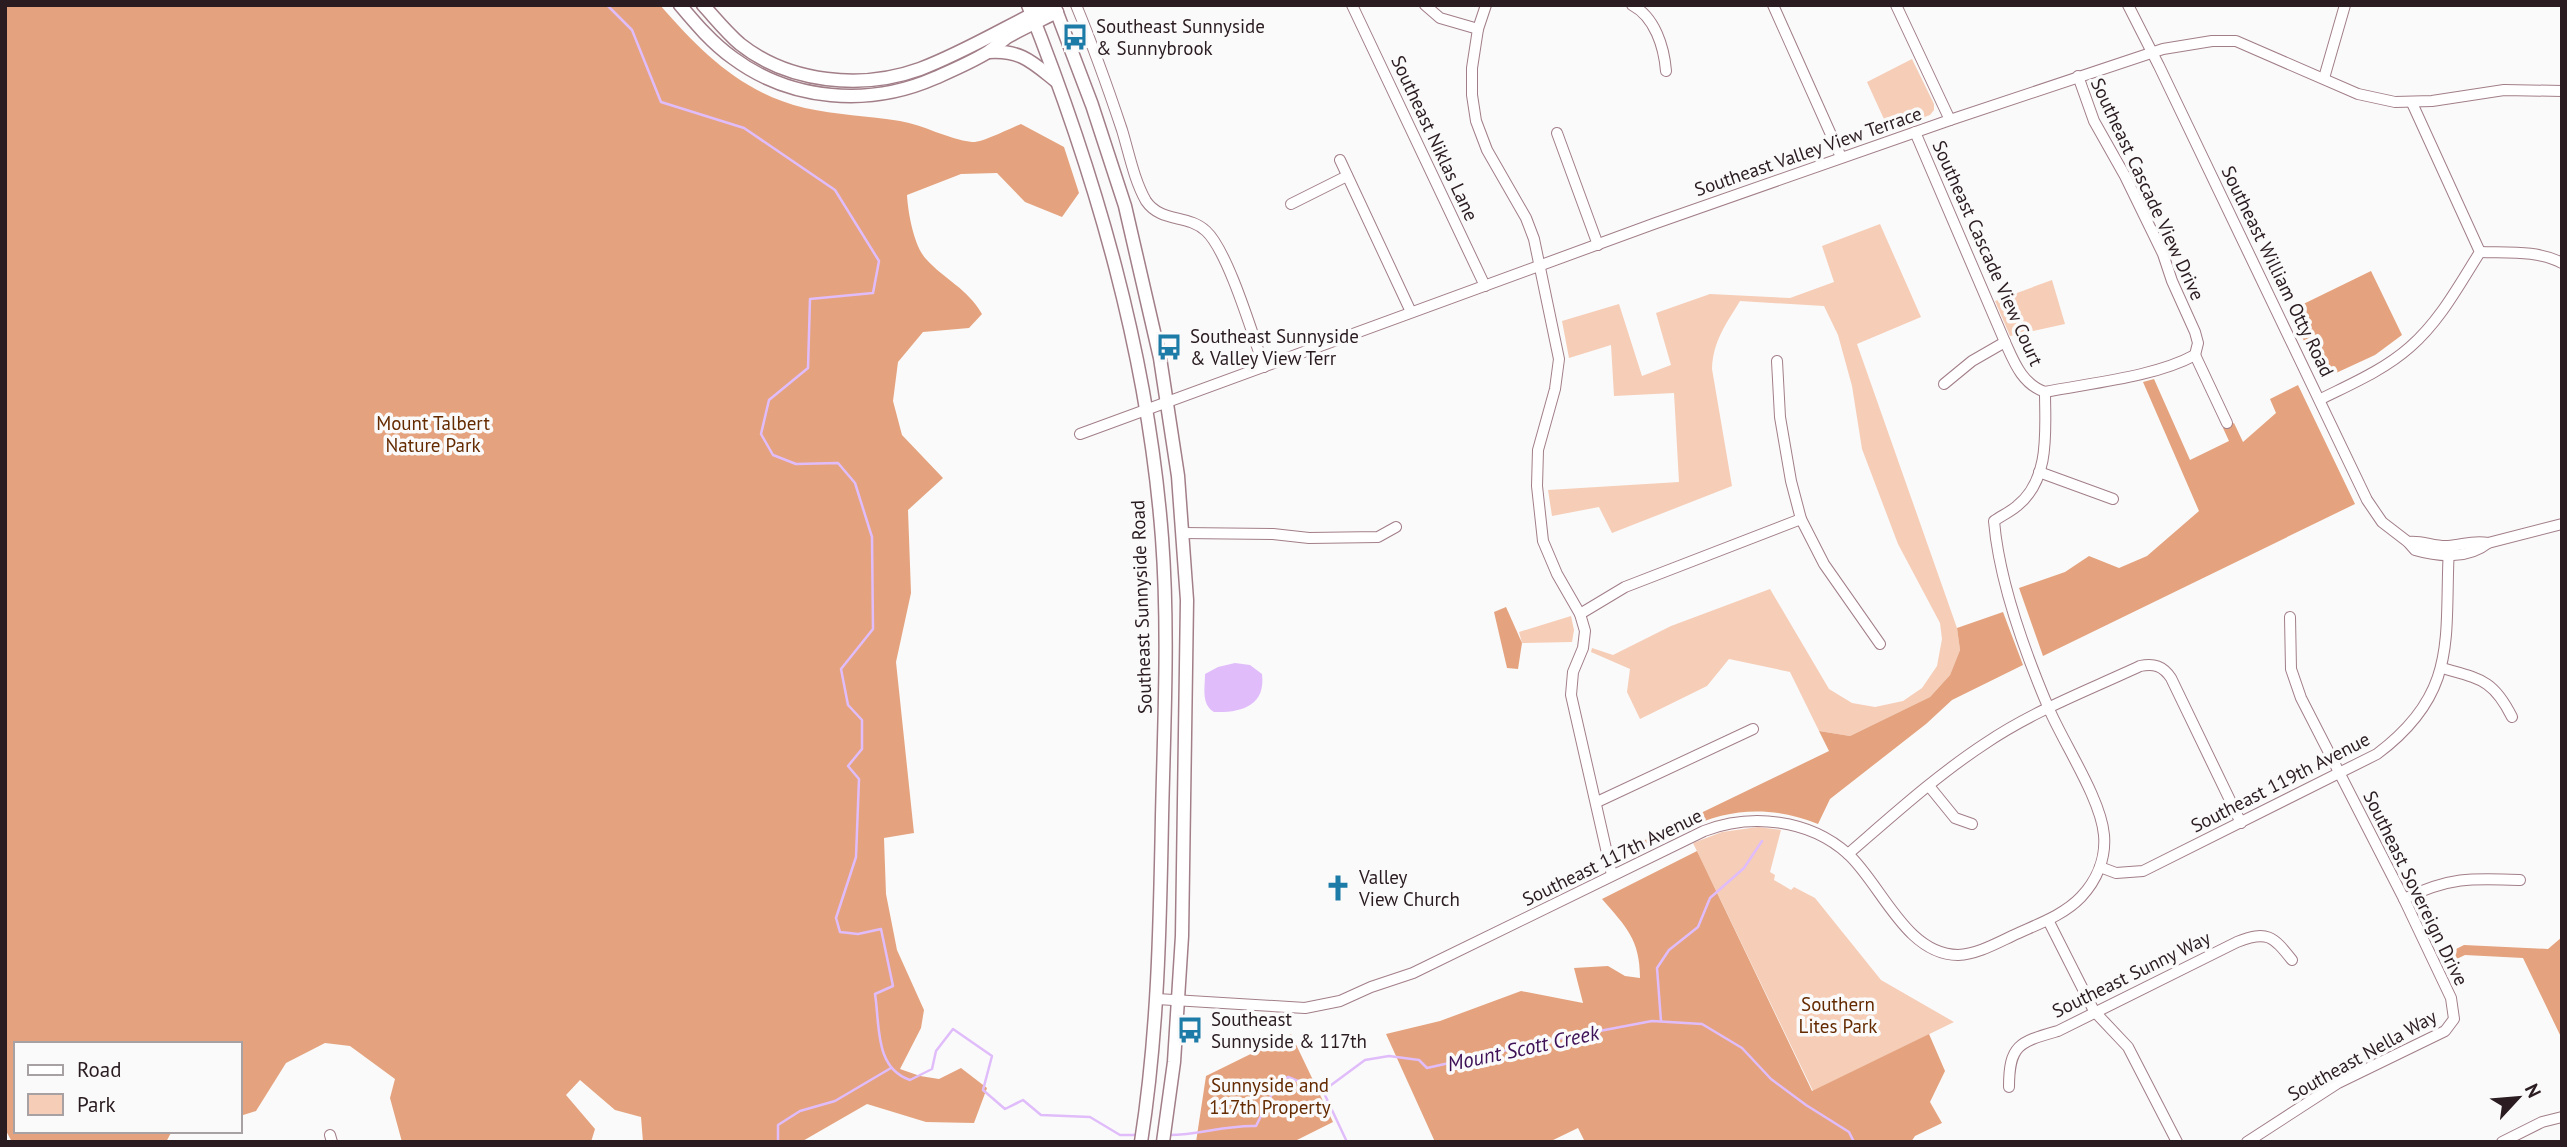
<svg xmlns="http://www.w3.org/2000/svg" width="2567" height="1147" viewBox="0 0 2567 1147" font-family="'PT Sans',sans-serif">
<style>
.green{fill:#f6cdb7}
.forest{fill:#e4a37e}
.water{fill:#e0bdfa}
.lines{fill:none;stroke-linecap:round;stroke-linejoin:round}
.stream{stroke:#e0bdfa;stroke-width:2.5}
.minor-casing{stroke:#a27e88;stroke-width:12}
.major-casing{stroke:#a27e88;stroke-width:15}
.minor{stroke:#fff;stroke-width:10}
.major{stroke:#fff;stroke-width:12}
.labels{text-anchor:middle;dominant-baseline:central;stroke-width:7;stroke-linejoin:round;paint-order:stroke}
.poi-label{font-size:19px;fill:#2a1c20;stroke:#fafafa;text-anchor:start}
.street-label{font-size:19px;fill:#2a1c20;stroke:#fafafa}
.park-label{font-size:19px;fill:#642a00;stroke:#fafafa}
.water-label{font-size:21px;font-style:italic;fill:#3e1157;stroke:#fafafa}
</style>
<rect width="100%" height="100%" fill="#fafafa"/>
<!-- green -->
<g class="green">
<polygon points="1912,59 1934,104 1934,110 1930,115 1889,130 1867,82"/>
<path d="M1880,224L1921,317L1857,344L1957,628L1960,650L1950,675L1930,697L1850,736L1819,731L1790,672L1729,659L1707,686L1640,719L1627,692L1630,669L1591,652L1592,648L1613,655L1671,626L1770,589L1829,689L1852,703L1875,707L1903,701L1922,688L1937,666L1942,639L1940,623L1898,544L1862,449L1852,386L1838,335L1824,306L1740,301C1726,324 1713,341 1712,369L1732,486L1612,533L1599,507L1552,516L1548,490L1679,482L1674,393L1614,396L1611,345L1569,358L1562,321L1619,304L1642,376L1671,365L1656,313L1710,294L1790,298L1834,282L1822,246Z"/>
<polygon points="2052,280 2065,324 2010,336 1995,301"/>
<polygon points="1571,616 1574,630 1572,642 1522,643 1519,632"/>
<polygon points="1758,827 1781,830 1770,872 1775,875 1774,880 1791,890 1794,887 1815,898 1881,980 1954,1022 1813,1091 1693,843 1722,832"/>
</g>
<!-- forest -->
<g class="forest">
<path d="M5,5H660C701,52 742,93 805,108C836,115 868,116 900,121C924,125 947,139 972,142C982,143 1010,128 1021,124L1064,147L1079,193L1062,217L1025,202L997,173L961,174L907,195C908,213 914,246 926,259C945,280 967,288 982,314L969,328L923,332L898,362L893,401L902,435L943,478L908,510L911,593L896,662L914,833L884,838L886,894L897,950L924,1010L921,1028L900,1069L920,1076L939,1079L961,1068L987,1088L974,1123L926,1122L867,1104L801,1142H643L641,1117L615,1110L580,1080L566,1095L595,1129L591,1142H402L390,1098L395,1079L350,1046L325,1043L286,1063L256,1111L240,1116V1044H16V1131H172L166,1142H12L5,1129Z"/>
<polygon points="2371,271 2402,335 2375,355 2323,379 2289,311"/>
<polygon points="2154,379 2190,460 2229,441 2223,428 2234,423 2243,442 2276,413 2270,399 2298,385 2355,504 2043,656 2019,588 2065,572 2089,556 2119,568 2147,556 2199,511 2143,382"/>
<polygon points="1506,607 1522,643 1518,669 1507,668 1494,612"/>
<path d="M2003,612L2023,665L1952,700L1926,724L1830,799L1818,824C1773,806 1730,807 1686,829L1684,826L1626,852H1620L1829,751L1819,731L1850,736L1930,697L1950,675L1960,650L1957,628Z"/>
<path d="M1697,851L1812,1091L1929,1034L1945,1071L1930,1102L1942,1123L1915,1136L1911,1142H1585L1578,1128L1549,1142H1435L1386,1034L1440,1021L1521,991L1583,1003L1574,968L1608,966L1625,976L1640,978C1640,939 1626,927 1602,899Z"/>
<polygon points="2562,937 2562,1039 2523,958 2465,955 2444,965 2440,957 2464,945 2548,949"/>
<polygon points="1291,1034 1333,1122 1293,1142 1196,1142 1206,1076"/>
</g>
<!-- water -->
<path class="water" d="M1235,663L1250,665L1262,674C1266,706 1241,713 1214,712C1201,704 1205,688 1205,674L1218,667Z"/>
<g class="lines">
<!-- stream -->
<g class="stream">
<path d="M607,5L632,30L661,102L744,128L835,190L879,261L873,293L810,299L808,368L769,400L761,434L773,455L796,464L838,463L855,483L872,537L873,629L841,669L848,705L862,720V749L848,766L859,779L856,857L836,918L840,932L858,934L881,929L893,986L875,994C880,1024 874,1068 910,1080L932,1069L936,1051L953,1029L992,1056L983,1090L1005,1109L1023,1100L1041,1115L1090,1117L1120,1135H1138"/>
<polyline points="1661,1021 1657,968 1669,950 1698,927 1710,898 1744,868 1762,841"/>
<polyline points="1323,1091 1347,1142"/>
<path d="M1169,1135C1200,1135 1224,1125 1256,1126L1276,1086L1288,1077L1323,1091L1365,1060L1389,1056L1419,1060L1427,1068L1552,1040L1652,1021L1702,1024L1742,1048L1771,1079L1806,1105L1849,1132L1854,1142"/>
<polyline points="778,1142 778,1125 800,1111 835,1101 891,1068"/>
</g>
<!-- minor casing -->
<g class="minor-casing">
<g id="minor">
<path d="M1076,5C1093,46 1108,88 1122,130C1129,153 1134,180 1146,201C1161,223 1188,214 1206,231C1228,251 1253,336 1264,367"/>
<polyline points="1352,5 1485,286"/>
<polyline points="1425,5 1440,18 1478,29"/>
<polyline points="1486,5 1478,29 1472,68 1472,95 1476,121 1487,150 1526,218 1534,239 1559,359 1555,389 1538,450 1537,486 1543,541 1557,574 1580,614 1585,631 1583,648 1573,672 1571,695 1612,875"/>
<path d="M1632,5C1655,17 1664,47 1666,71"/>
<polyline points="1773,5 1841,157"/>
<polyline points="1896,5 1950,120"/>
<path d="M2128,5L2159,66L2367,500L2382,522L2408,542L2415,550C2439,557 2468,559 2488,543L2562,524"/>
<polyline points="2078,76 2094,121 2125,176 2163,254 2172,281 2195,332 2198,343 2195,355"/>
<polyline points="2324,78 2345,5"/>
<path d="M1915,132L2005,342C2014,362 2022,384 2045,392C2090,383 2155,377 2195,355"/>
<polyline points="1557,133 1598,245"/>
<polyline points="1340,160 1411,312"/>
<polyline points="1291,204 1347,176"/>
<path d="M2480,252C2507,253 2538,250 2562,263"/>
<polyline points="2195,355 2227,423"/>
<polyline points="1777,361 1780,417 1791,481 1801,519 1824,564 1880,644"/>
<polyline points="1944,384 1972,361 2005,342"/>
<path d="M2321,399C2351,384 2384,370 2410,347C2440,321 2459,285 2480,252L2412,103"/>
<polyline points="1080,434 1656,223 1950,120 2163,49 2212,41 2236,41 2358,94 2395,102 2432,101 2504,90 2562,91"/>
<polyline points="2039,472 2113,499"/>
<polyline points="1183,533 1273,534 1309,538 1378,537 1396,527"/>
<path d="M2408,542C2422,540 2434,547 2448,546C2463,545 2473,540 2488,543"/>
<polyline points="1580,614 1625,587 1801,519"/>
<path d="M2442,668C2480,679 2493,679 2512,717"/>
<polyline points="1929,786 1955,818 1972,824"/>
<polyline points="1597,802 1753,729"/>
<path d="M1848,854C1892,816 1937,775 1986,743C2033,711 2089,690 2140,666C2154,663 2163,666 2171,678L2241,823"/>
<path d="M2100,867L2116,873L2143,871L2377,754C2460,692 2444,637 2449,546"/>
<path d="M2404,899C2449,877 2471,878 2520,880"/>
<polyline points="2048,920 2094,1011 2128,1047 2177,1142"/>
<path d="M1157,999L1305,1008L1340,1001L1371,987L1413,973L1704,831C1751,813 1809,819 1848,854C1881,884 1906,955 1958,955C1977,954 1995,944 2012,936C2035,925 2063,916 2081,897C2097,880 2106,858 2104,835C2101,799 2064,744 2049,709C2026,655 1999,580 1994,521C2001,516 2010,512 2017,506C2051,479 2045,429 2045,392"/>
<path d="M2009,1087C2009,1044 2020,1042 2058,1031L2237,942C2267,930 2273,936 2292,960"/>
<polyline points="330,1135 332,1142"/>
<polyline points="2247,1142 2338,1083 2445,1031 2454,1019 2451,998 2404,899 2301,698 2291,669 2290,617"/>
<polyline points="2502,1142 2542,1122 2562,1117"/>
</g>
</g>
<!-- major casing -->
<g class="major-casing">
<g id="major">
<path d="M680,5C696,24 712,43 733,58C791,101 869,107 935,78C953,70 972,62 988,52C996,47 1002,40 1009,36C1025,27 1041,20 1057,12"/>
<path d="M703,5C715,18 726,32 740,44C789,83 862,90 920,69C965,52 1007,26 1051,5"/>
<path d="M1028,5C1096,176 1148,354 1162,538C1169,631 1164,725 1162,817C1160,926 1158,1034 1141,1142"/>
<polyline points="1054,5 1092,105 1125,206 1160,358 1178,476 1187,600 1182,936 1174,1062 1163,1142"/>
<path d="M989,52C1021,50 1032,62 1056,81"/>
</g>
</g>
<!-- minor -->
<use href="#minor" class="minor"/>
<!-- major -->
<use href="#major" class="major"/>
</g>
<!-- icons -->
<defs>
<g id="bus-bare" transform="scale(2.1)"><path d="M-5-6H5V4H4V6H2V4H-2V6H-4V4H-5ZM-3.5-4V0h7V-4ZM-3.5 1.2v1.5H-2V1.2ZM2 1.2v1.5H3.5V1.2Z" fill="#1d7ba8" stroke="#fafafa" stroke-width="2.5" paint-order="stroke"/></g>
<g id="church-bare" transform="scale(2.1)"><path d="M-1.2-6h2.4v3.5h3.3v2.4h-3.3V6h-2.4V-.1h-3.3v-2.4h3.3Z" fill="#1d7ba8" stroke="#fafafa" stroke-width="2.5" paint-order="stroke"/></g>
</defs>
<g fill-rule="evenodd">
<use href="#bus-bare" x="1075" y="37"/>
<use href="#bus-bare" x="1169" y="347"/>
<use href="#church-bare" x="1338" y="888"/>
<use href="#bus-bare" x="1190" y="1030"/>
</g>
<g class="labels">
<!-- poi labels -->
<g class="poi-label">
<text x="1096" y="26">Southeast Sunnyside<tspan x="1096" dy="22">&amp; Sunnybrook</tspan></text>
<text x="1190" y="336">Southeast Sunnyside<tspan x="1190" dy="22">&amp; Valley View Terr</tspan></text>
<text x="1359" y="877">Valley<tspan x="1359" dy="22">View Church</tspan></text>
<text x="1211" y="1019">Southeast<tspan x="1211" dy="22">Sunnyside &amp; 117th</tspan></text>
</g>
<!-- street labels -->
<g class="street-label">
<text transform="translate(1435 138) rotate(65)">Southeast Niklas Lane</text>
<text transform="translate(1808 151) rotate(-19)">Southeast Valley View Terrace</text>
<text transform="translate(2148 189) rotate(65)">Southeast Cascade View Drive</text>
<text transform="translate(1988 253) rotate(66)">Southeast Cascade View Court</text>
<text transform="translate(2278 271) rotate(64)">Southeast William Otty Road</text>
<text transform="translate(1141 607) rotate(-92)">Southeast Sunnyside Road</text>
<text transform="translate(2280 782) rotate(-27)">Southeast 119th Avenue</text>
<text transform="translate(1612 857) rotate(-26)">Southeast 117th Avenue</text>
<text transform="translate(2416 888) rotate(64)">Southeast Sovereign Drive</text>
<text transform="translate(2131 974) rotate(-26)">Southeast Sunny Way</text>
<text transform="translate(2362 1055) rotate(-29)">Southeast Nella Way</text>
</g>
<!-- park labels -->
<g class="park-label">
<text x="433" y="423">Mount Talbert<tspan x="433" dy="22">Nature Park</tspan></text>
<text x="1838" y="1004">Southern<tspan x="1838" dy="22">Lites Park</tspan></text>
<text x="1270" y="1085">Sunnyside and<tspan x="1270" dy="22">117th Property</tspan></text>
</g>
<!-- water labels -->
<g class="water-label">
<text transform="translate(1523 1048) rotate(-12)">Mount Scott Creek</text>
</g>
</g>
<!-- border -->
<rect width="2567" height="1147" fill="none" stroke="#2a1c20" stroke-width="14"/>
<!-- legend -->
<rect x="14" y="1042" width="228" height="91" fill="#fafafa" stroke="#a7a1a3" stroke-width="2"/>
<rect x="28" y="1065" width="35" height="10" fill="#ffffff" stroke="#a7a1a3" stroke-width="2"/>
<text x="77" y="1077" font-size="21" fill="#2a1c20">Road</text>
<rect x="28" y="1094" width="35" height="21" fill="#f6cdb7" stroke="#a7a1a3" stroke-width="2"/>
<text x="77" y="1112" font-size="21" fill="#2a1c20">Park</text>
<!-- north arrow -->
<g transform="translate(2518 1098) rotate(64)" stroke="#fafafa" stroke-width="5" paint-order="stroke">
<path d="M0-5L12 26L0 18L-12 26Z" fill="#2a1c20"/>
<text y="-10" font-size="19" font-weight="bold" text-anchor="middle" fill="#2a1c20">N</text>
</g>
</svg>
